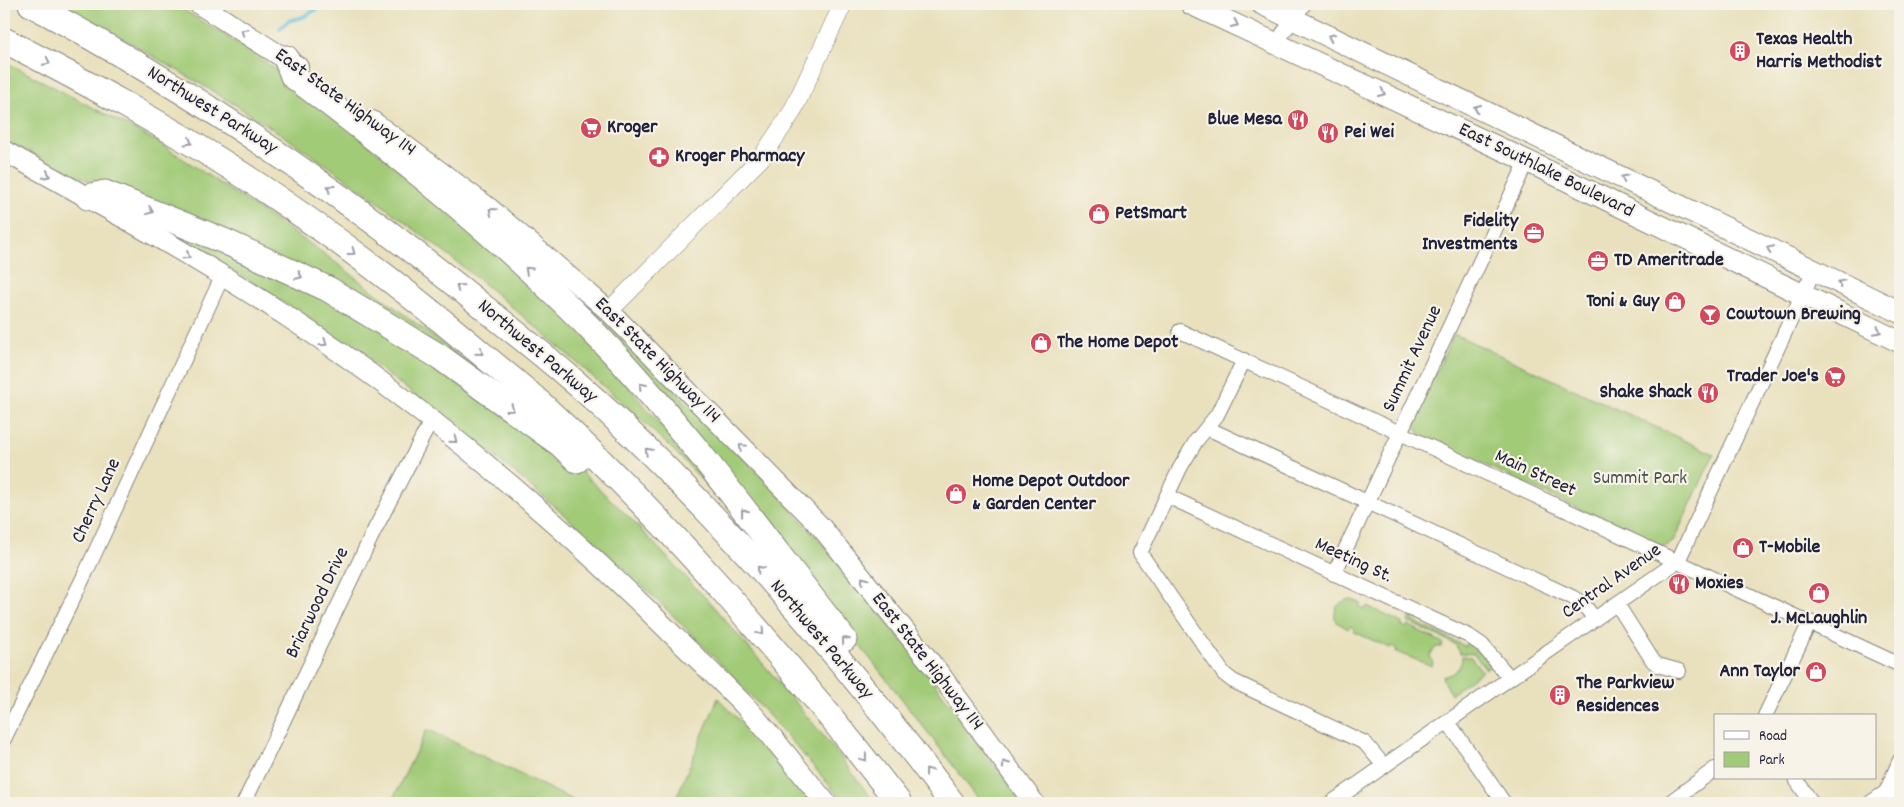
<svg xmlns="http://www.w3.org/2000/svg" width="1904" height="807" viewBox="0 0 1904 807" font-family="Dekko,sans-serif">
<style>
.green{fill:#a2cb78;stroke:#62765a}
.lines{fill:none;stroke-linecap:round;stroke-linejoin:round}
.stream{stroke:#5cbddb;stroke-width:4}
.minor-casing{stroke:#86827c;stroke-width:16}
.tertiary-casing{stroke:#86827c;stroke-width:19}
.secondary-casing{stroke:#86827c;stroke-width:22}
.primary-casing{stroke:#86827c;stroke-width:23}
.motorway-casing{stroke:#86827c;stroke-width:27}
.minor{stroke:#fff;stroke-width:14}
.tertiary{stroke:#fff;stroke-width:18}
.secondary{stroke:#fff;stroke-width:20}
.primary{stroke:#fff;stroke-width:21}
.motorway{stroke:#fff;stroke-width:25}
.oneway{stroke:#9c9ca7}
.labels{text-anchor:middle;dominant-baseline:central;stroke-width:4.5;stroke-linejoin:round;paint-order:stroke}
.poi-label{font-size:20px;font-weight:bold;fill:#22223b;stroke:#f7f3e8;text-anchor:start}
.street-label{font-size:20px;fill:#22223b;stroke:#f7f3e8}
.park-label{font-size:20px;fill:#48554d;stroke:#f7f3e8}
</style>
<rect width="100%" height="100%" fill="#f7f3e8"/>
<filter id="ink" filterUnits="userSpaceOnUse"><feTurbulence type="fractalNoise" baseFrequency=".02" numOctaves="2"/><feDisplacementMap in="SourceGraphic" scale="10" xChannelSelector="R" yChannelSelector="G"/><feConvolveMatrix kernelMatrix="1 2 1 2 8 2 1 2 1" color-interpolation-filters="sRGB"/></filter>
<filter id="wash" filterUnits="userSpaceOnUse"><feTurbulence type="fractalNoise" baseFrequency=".0096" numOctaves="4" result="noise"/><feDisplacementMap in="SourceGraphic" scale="20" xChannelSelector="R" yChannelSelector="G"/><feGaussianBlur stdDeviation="1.12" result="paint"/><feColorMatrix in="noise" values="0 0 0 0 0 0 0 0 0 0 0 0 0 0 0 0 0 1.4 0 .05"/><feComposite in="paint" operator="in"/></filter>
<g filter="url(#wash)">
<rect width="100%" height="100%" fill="#e9e1be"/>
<!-- green -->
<g class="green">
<path d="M60,4H174L242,46L301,87L564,310L724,500L721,501C675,447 620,401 567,354C480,278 389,207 293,142C218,92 139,48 60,4Z"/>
<polygon points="4,61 158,142 319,250 476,369 4,140"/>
<path d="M179,231L357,314L573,464L631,519L712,605L777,680L834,749L875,803H844C718,649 572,511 412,393C387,375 363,355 337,338C285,302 231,269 177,236Z"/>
<path d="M541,264L592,308L768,483L833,556L915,656L1022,803H981C843,616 690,442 541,264Z"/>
<polygon points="1454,334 1714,454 1673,542 1665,546 1656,545 1421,435 1415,427 1415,417"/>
<path d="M1349,599L1361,603L1359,606L1365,609L1367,606L1402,623L1401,625L1407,628L1408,625L1443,643L1442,647H1436L1430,656L1433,663L1432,666L1396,652L1397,649L1391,646L1390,648L1354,632L1355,629L1350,626L1348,629L1338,623L1335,618C1334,607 1339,602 1349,599Z"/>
<polygon points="1411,616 1414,617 1413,621 1465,646 1467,643 1476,648 1487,660 1486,661 1489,665 1492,665 1486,669 1474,654 1460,653 1455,644 1408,622"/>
<path d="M1462,656L1471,657L1482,671L1451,694L1442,677C1454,674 1462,669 1462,656Z"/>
<polygon points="718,698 794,778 814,803 674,803"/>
<polygon points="427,729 579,803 391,803"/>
</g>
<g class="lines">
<!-- stream -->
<polyline class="stream" points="280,29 288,21 303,17 326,4"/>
</g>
</g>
<g filter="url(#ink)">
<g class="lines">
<!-- minor casing -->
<g class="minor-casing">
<g id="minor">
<polyline points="1276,43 1304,4"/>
<polyline points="1180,331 1900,665"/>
<polyline points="1244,360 1217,415 1196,441 1180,468 1140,553 1224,674 1233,681 1365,743 1384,766"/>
<polyline points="1207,428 1572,597 1583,604 1595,619"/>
<polyline points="1167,496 1469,636 1482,645 1510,678"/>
<polyline points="1334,574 1527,161"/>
<polyline points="1617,604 1653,661 1658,665 1679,671"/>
<polyline points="1765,716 1810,622"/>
<polyline points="1448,722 1504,803"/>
<polyline points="4,739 86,572 222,277"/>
<polyline points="1795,778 1812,803"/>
<polyline points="1886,792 1900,799"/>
<polyline points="244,803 375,529 431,421"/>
<polyline points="1331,803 1678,561 1814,270"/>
<polyline points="1669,803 1715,769"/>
<polyline points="1870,803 1886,792 1900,760"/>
</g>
</g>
<!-- tertiary casing -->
<g class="tertiary-casing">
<polyline id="tertiary" points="609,311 762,157 792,112 843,4"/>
</g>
<!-- secondary casing -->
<g class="secondary-casing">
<g id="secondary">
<polyline points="199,4 298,67"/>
<polyline points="372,121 489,208 609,311 821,527 939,673 1034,803"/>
<path d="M4,151C100,204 196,257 288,317C430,410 560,522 680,642C703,664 726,686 748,709C775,739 800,772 826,803"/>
</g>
</g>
<!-- primary casing -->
<g class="primary-casing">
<g id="primary">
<polyline points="1191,4 1527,161 1900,342"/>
<polyline points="1262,4 1900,312"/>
</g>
</g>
<!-- motorway casing -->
<g class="motorway-casing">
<g id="motorway">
<path d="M31,4C195,92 348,196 492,314C537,350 582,386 623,426C744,542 853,670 952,803"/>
<path d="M4,40C83,81 162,123 238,172C321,226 401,286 477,350C498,368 520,385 541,404C674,527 788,661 899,803"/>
<path d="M286,58L293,76C404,159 513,247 609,348C694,439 767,541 844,639"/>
<polyline points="88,197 105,193 224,241 328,289 440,357 560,444 577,460"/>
</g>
</g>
<!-- minor -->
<use href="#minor" class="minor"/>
<!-- tertiary -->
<use href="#tertiary" class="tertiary"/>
<!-- secondary -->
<use href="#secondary" class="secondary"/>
<!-- primary -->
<use href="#primary" class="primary"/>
<!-- motorway -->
<use href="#motorway" class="motorway"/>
</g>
<!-- one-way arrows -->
<defs><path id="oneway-chevron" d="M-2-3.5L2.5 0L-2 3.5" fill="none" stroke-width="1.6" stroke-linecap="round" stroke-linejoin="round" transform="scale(1.25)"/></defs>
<g class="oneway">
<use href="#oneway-chevron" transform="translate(1235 24) rotate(25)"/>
<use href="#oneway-chevron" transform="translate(244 32) rotate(-148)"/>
<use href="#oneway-chevron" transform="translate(1331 37) rotate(-154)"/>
<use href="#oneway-chevron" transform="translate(47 62) rotate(27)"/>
<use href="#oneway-chevron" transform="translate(1382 93) rotate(25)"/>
<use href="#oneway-chevron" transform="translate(1477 108) rotate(-155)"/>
<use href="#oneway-chevron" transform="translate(189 142) rotate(30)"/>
<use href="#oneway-chevron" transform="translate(47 175) rotate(28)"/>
<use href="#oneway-chevron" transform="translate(1624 178) rotate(-154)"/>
<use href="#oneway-chevron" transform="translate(330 188) rotate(-144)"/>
<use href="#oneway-chevron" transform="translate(150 211) rotate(22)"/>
<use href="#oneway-chevron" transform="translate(492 211) rotate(-140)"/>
<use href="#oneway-chevron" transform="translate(1770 249) rotate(-154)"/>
<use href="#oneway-chevron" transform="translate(352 252) rotate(36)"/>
<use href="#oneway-chevron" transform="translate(187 256) rotate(31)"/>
<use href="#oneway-chevron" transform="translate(528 270) rotate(-137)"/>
<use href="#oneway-chevron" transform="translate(299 276) rotate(25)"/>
<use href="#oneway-chevron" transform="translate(1841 283) rotate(-154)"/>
<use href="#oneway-chevron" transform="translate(459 287) rotate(-141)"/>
<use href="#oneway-chevron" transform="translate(1878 331) rotate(26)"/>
<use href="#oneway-chevron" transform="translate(324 343) rotate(35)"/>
<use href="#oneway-chevron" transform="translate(480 352) rotate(40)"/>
<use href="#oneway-chevron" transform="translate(642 386) rotate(-131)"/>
<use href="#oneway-chevron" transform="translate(511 409) rotate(36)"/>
<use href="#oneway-chevron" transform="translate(454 440) rotate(39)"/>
<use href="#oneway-chevron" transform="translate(742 447) rotate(-135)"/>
<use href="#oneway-chevron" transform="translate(648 451) rotate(-135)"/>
<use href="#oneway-chevron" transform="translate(744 512) rotate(-128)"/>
<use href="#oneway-chevron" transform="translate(760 569) rotate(-132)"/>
<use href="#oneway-chevron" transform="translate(864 580) rotate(-129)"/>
<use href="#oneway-chevron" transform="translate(761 632) rotate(50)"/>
<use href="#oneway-chevron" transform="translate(845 640) rotate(-128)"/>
<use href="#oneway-chevron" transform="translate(864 758) rotate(52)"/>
<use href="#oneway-chevron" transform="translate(1005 764) rotate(-126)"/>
<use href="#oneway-chevron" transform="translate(928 771) rotate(-127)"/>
</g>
</g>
<!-- icons -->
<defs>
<g id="building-disc" transform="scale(1.125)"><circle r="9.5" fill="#d1495b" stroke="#f7f3e8"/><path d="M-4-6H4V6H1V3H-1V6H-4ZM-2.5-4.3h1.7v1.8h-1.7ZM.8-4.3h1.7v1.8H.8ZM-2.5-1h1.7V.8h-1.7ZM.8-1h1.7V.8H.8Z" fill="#fff"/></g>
<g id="restaurant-disc" transform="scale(1.125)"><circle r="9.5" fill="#d1495b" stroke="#f7f3e8"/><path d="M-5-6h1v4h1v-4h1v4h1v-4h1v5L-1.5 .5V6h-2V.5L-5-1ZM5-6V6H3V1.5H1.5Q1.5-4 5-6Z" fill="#fff"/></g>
<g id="supermarket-disc" transform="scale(1.125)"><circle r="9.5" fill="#d1495b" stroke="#f7f3e8"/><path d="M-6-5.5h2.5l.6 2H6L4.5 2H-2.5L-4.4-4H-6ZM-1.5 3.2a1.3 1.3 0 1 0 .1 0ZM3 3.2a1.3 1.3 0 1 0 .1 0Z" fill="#fff"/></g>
<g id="pharmacy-disc" transform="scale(1.125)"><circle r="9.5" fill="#d1495b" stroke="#f7f3e8"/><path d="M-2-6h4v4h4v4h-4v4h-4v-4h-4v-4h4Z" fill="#fff"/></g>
<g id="shop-disc" transform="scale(1.125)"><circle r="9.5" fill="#d1495b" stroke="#f7f3e8"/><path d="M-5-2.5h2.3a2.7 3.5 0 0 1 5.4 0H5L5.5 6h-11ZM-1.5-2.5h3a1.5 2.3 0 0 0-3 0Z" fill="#fff"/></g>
<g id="office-disc" transform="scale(1.125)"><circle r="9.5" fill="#d1495b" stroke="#f7f3e8"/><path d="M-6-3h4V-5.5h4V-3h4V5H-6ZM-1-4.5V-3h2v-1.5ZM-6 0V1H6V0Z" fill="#fff"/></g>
<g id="bar-disc" transform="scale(1.125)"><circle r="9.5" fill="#d1495b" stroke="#f7f3e8"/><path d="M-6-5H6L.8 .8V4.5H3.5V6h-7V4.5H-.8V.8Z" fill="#fff"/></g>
</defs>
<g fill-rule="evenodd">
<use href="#building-disc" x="1740" y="51"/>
<use href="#restaurant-disc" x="1298" y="120"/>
<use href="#supermarket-disc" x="591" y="128"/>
<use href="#restaurant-disc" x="1328" y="133"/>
<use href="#pharmacy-disc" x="659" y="157"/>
<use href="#shop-disc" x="1099" y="214"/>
<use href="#office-disc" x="1534" y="233"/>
<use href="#office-disc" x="1598" y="261"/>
<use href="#shop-disc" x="1675" y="302"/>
<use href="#bar-disc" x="1710" y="315"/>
<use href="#shop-disc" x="1041" y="343"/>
<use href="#supermarket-disc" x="1835" y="377"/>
<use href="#restaurant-disc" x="1708" y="393"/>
<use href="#shop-disc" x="956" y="494"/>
<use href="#shop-disc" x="1743" y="548"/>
<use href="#restaurant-disc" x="1679" y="584"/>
<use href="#shop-disc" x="1819" y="593"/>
<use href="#shop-disc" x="1816" y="672"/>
<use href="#building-disc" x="1560" y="695"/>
</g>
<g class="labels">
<!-- poi labels -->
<g class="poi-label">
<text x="1756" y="40">Texas Health<tspan x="1756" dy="23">Harris Methodist</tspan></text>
<text x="1282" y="120" text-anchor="end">Blue Mesa</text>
<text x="607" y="128">Kroger</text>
<text x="1344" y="133">Pei Wei</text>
<text x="675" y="157">Kroger Pharmacy</text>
<text x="1115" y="214">PetSmart</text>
<text x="1518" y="222" text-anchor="end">Fidelity<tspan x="1518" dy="23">Investments</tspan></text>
<text x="1614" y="261">TD Ameritrade</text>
<text x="1659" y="302" text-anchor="end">Toni &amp; Guy</text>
<text x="1726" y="315">Cowtown Brewing</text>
<text x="1057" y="343">The Home Depot</text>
<text x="1819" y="377" text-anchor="end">Trader Joe's</text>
<text x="1692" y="393" text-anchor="end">Shake Shack</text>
<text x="972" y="482">Home Depot Outdoor<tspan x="972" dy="23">&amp; Garden Center</tspan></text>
<text x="1759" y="548">T-Mobile</text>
<text x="1695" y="584">Moxies</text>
<text x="1819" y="619" text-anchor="middle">J. McLaughlin</text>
<text x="1800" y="672" text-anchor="end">Ann Taylor</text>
<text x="1576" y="684">The Parkview<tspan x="1576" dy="23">Residences</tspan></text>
</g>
<!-- street labels -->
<g class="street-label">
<text transform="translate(345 103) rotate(36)">East State Highway 114</text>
<text transform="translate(212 111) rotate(32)">Northwest Parkway</text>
<text transform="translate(1546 171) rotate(26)">East Southlake Boulevard</text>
<text transform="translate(537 352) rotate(40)">Northwest Parkway</text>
<text transform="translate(1413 359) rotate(-65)">Summit Avenue</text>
<text transform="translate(657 361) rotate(45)">East State Highway 114</text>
<text transform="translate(1535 474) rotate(25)">Main Street</text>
<text transform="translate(97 501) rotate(-65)">Cherry Lane</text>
<text transform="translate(1353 561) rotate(25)">Meeting St.</text>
<text transform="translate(1612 582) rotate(-35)">Central Avenue</text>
<text transform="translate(318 603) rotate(-64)">Briarwood Drive</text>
<text transform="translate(821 640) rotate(50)">Northwest Parkway</text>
<text transform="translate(927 662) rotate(52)">East State Highway 114</text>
</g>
<!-- park labels -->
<g class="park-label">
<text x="1640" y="479">Summit Park</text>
</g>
</g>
<!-- margin -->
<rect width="1904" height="807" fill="none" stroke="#f7f3e8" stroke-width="20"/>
<!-- legend -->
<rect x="1714" y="714" width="162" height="65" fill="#f7f3e8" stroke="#a29fa3"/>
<rect x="1724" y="731" width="25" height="8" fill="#ffffff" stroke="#a29fa3"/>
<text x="1759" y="740" font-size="15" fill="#22223b">Road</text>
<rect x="1724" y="752" width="25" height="15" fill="#a2cb78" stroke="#a29fa3"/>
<text x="1759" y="764" font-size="15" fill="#22223b">Park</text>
</svg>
